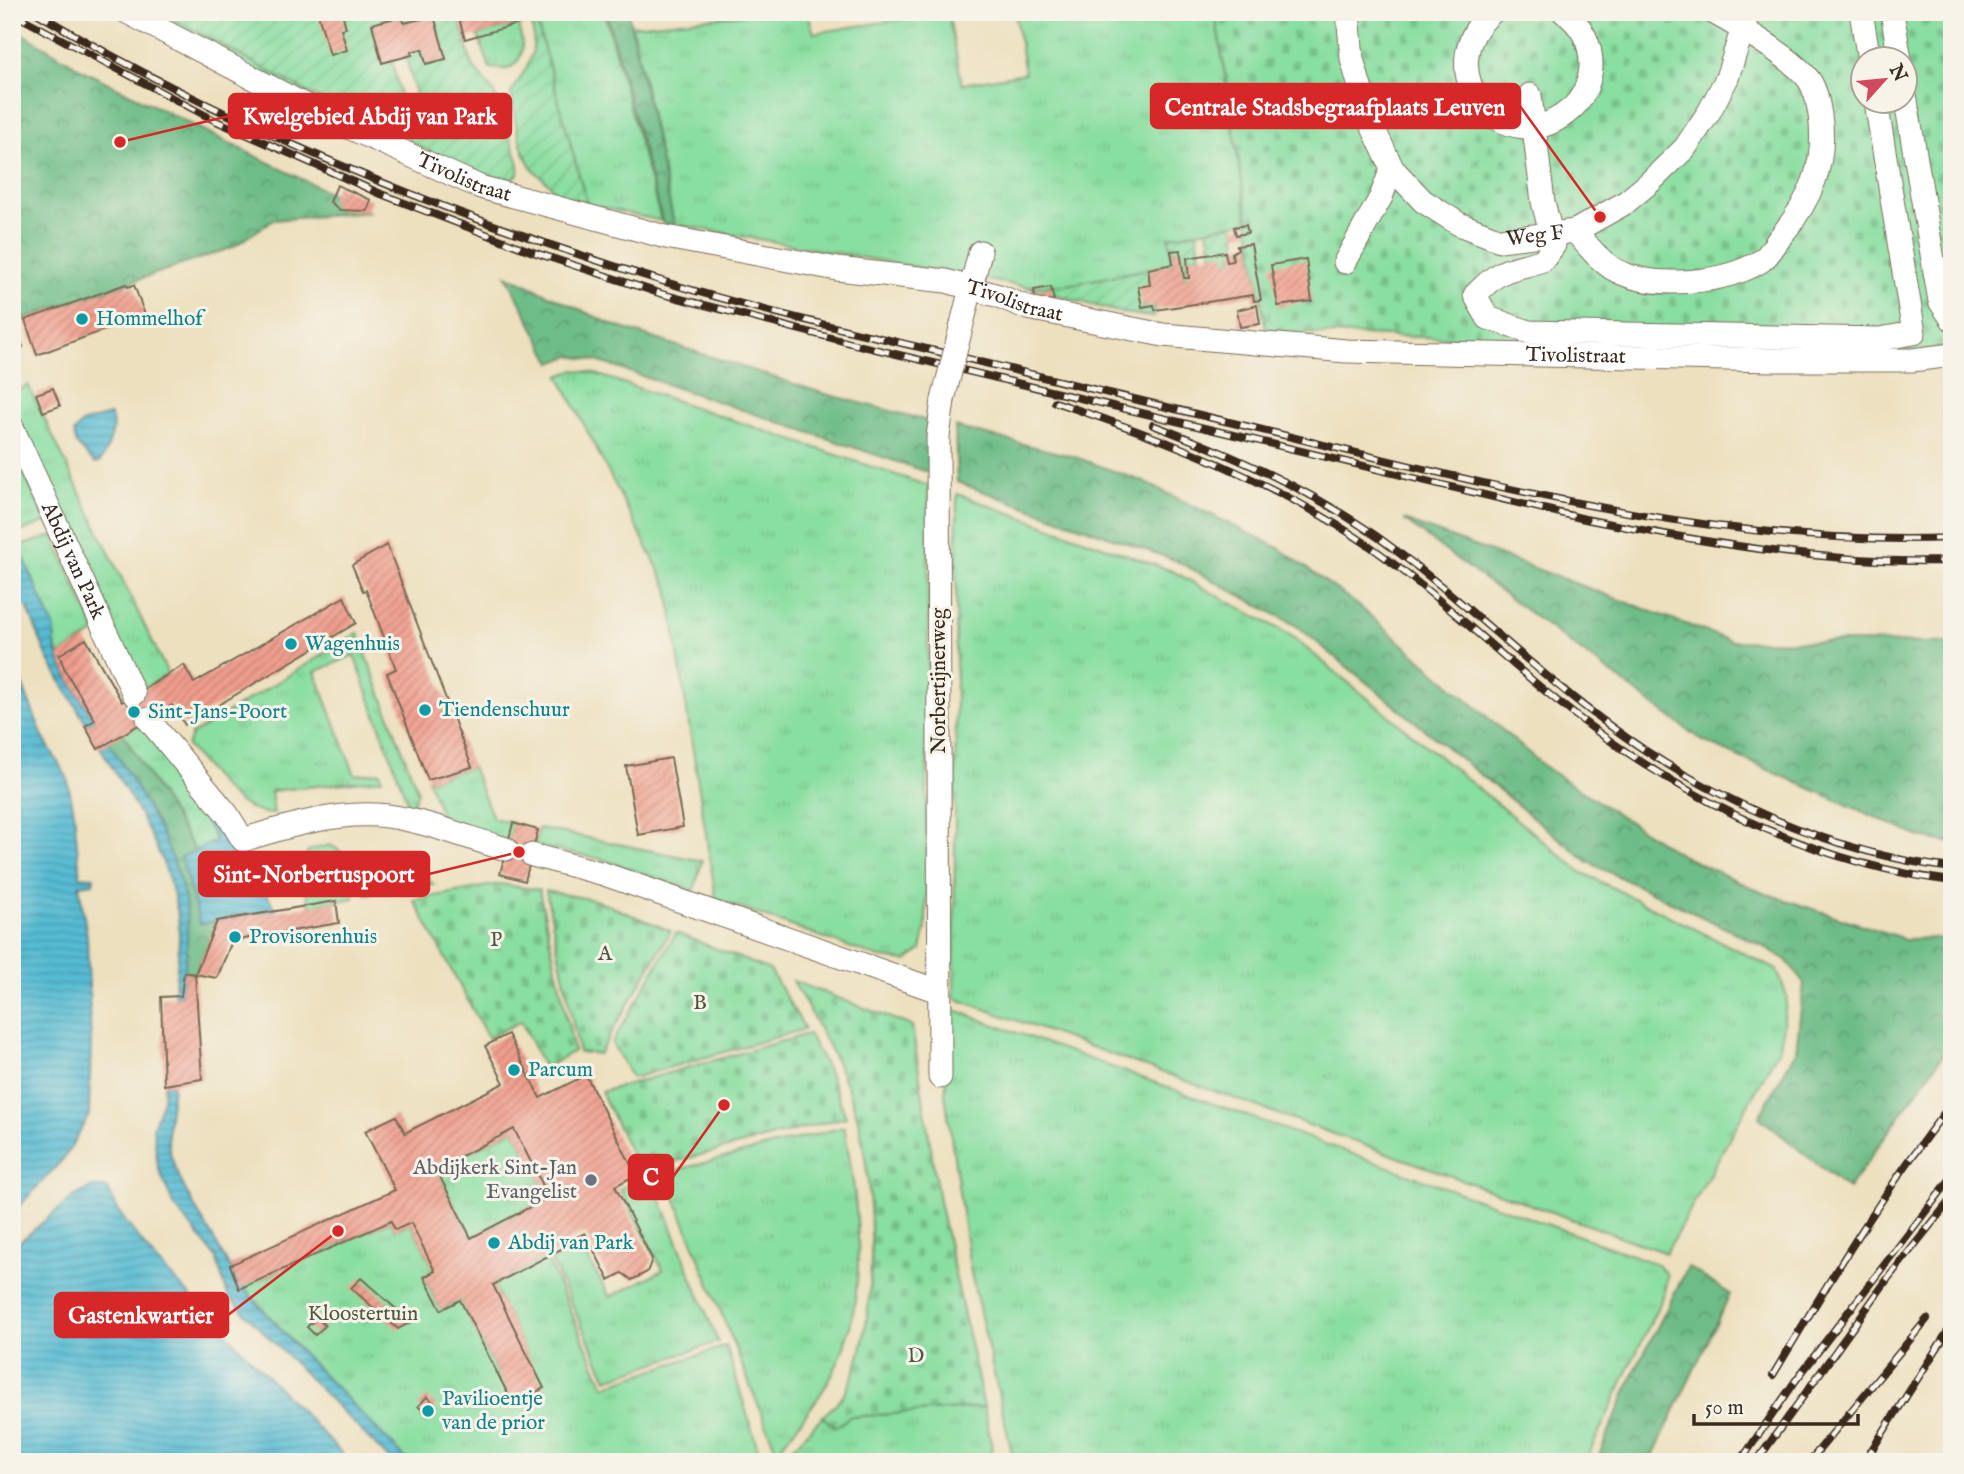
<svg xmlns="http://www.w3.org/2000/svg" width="1964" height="1474" viewBox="0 0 1964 1474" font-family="'IM FELL English',serif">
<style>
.grass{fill:url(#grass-tufts);stroke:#628460;stroke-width:2}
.forest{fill:url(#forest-crowns);stroke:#547452;stroke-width:2}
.cemetery{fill:url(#cemetery-stones);stroke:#628460;stroke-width:2;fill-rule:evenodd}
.garden{fill:url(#garden-furrows);stroke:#628460;stroke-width:2}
.water{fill:url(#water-rules);stroke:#487278;stroke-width:2}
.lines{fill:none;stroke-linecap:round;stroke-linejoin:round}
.stream{stroke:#55bbd3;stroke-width:7}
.building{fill:url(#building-hatch);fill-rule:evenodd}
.minor-casing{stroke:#796a56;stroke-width:25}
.minor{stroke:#fff;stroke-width:23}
.rail-casing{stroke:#3b2a1e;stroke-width:8}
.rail{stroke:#f7f3e8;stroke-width:5;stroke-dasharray:16;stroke-linecap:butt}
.minor-bridge-casing{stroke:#796a56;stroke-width:25;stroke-linecap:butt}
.minor-bridge{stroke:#fff;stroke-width:23}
.culture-dot{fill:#0f9aa8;stroke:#f7f3e8;stroke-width:2.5}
.worship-dot{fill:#6b7280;stroke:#f7f3e8;stroke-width:2.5}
.labels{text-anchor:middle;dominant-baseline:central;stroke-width:6;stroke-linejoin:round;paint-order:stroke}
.street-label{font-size:21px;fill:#3b2a1e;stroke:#f7f3e8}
.culture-label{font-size:21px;fill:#0d838f;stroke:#f7f3e8;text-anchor:start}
.park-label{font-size:21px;fill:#4e573f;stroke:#f7f3e8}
.worship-label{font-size:21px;fill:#5b616d;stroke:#f7f3e8;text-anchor:end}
.leader{fill:none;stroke:#d62828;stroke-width:2.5}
.callout-dot{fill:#d62828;stroke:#f7f3e8;stroke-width:2.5}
.callout{fill:#d62828;stroke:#d62828;stroke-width:2.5}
.callout-label{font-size:23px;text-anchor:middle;font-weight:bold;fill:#fff}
</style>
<defs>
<pattern id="grass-tufts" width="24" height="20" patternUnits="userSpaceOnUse" patternTransform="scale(1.75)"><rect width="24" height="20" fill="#89dea1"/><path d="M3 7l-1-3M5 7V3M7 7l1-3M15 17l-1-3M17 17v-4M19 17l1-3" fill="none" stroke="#77bf8a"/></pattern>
<pattern id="forest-crowns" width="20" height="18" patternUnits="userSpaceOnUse" patternTransform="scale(1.75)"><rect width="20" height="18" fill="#6ebd87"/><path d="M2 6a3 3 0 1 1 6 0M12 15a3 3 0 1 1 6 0" fill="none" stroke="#5c9a6e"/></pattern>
<pattern id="cemetery-stones" width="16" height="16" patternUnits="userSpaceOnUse" patternTransform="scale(1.75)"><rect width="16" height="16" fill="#89dea1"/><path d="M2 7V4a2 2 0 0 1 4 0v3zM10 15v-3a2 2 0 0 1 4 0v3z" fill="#77bf8a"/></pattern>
<pattern id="garden-furrows" width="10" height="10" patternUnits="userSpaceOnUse" patternTransform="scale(1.75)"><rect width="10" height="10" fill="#89dea1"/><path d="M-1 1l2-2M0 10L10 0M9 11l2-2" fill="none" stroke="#77bf8a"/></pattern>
<pattern id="water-rules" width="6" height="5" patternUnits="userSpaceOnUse" patternTransform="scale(1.75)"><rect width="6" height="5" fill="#55bbd3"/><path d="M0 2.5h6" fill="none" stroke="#4898ab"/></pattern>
<pattern id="building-hatch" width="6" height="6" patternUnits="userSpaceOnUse" patternTransform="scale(1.75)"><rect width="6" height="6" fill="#f09e8d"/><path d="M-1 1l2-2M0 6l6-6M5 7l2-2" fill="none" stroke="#c48173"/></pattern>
</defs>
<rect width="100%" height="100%" fill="#f7f3e8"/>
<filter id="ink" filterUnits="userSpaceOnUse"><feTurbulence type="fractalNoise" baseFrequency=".0143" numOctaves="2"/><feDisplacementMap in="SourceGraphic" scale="14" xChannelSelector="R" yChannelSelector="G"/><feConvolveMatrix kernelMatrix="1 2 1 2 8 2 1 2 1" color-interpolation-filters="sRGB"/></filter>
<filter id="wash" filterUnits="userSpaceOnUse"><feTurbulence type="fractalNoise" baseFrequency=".00686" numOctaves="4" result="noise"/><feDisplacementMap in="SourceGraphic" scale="28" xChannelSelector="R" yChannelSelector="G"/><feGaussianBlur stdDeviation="1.57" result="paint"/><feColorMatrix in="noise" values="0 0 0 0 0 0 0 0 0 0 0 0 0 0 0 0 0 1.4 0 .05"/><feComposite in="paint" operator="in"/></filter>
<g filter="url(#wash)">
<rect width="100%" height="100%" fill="#ede0bf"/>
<!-- grass -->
<g class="grass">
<polygon points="140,12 161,12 327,103 315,103"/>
<polygon points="534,12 604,12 661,221 587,204"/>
<polygon points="770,12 807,12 814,33 948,12 962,84 1025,73 1015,14 1215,12 1248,221 1169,237 1173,264 1067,285 1027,287 674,224 632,26"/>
<path d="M518,24C523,42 527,60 507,69L490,68L478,35Z"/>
<polygon points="575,370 593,373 929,486 926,927 921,950 907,961 880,958 716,899 668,588 559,376"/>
<polygon points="28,385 168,674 139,691 12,403 12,393"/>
<polygon points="12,445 46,522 14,534 12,530"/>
<polygon points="957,494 1172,571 1290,635 1581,872 1777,970 1787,996 1780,1047 1666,1253 954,998"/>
<polygon points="53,536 96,632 59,655 19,546"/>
<path d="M358,633L418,792L410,809L354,655L315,672L355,775L380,772L382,779L271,791L274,814C235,814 212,773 187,746L191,735Z"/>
<polygon points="142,723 176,774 217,817 216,841 195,851 123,734"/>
<polygon points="472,767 493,818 513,823 509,841 444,822 428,780"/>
<polygon points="539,828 702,861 694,891 601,859 534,846"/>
<path d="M329,845C351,851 350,879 354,898L310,906C306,888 297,868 308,851Z"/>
<polygon points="395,853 406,857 434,885 366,894 363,880 366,862 376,855"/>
<polygon points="954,1010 1657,1264 1667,1275 1664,1294 1585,1462 1014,1462 970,1268 945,1094"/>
<path d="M844,1127C860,1210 872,1312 825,1387C811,1410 793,1430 777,1452L665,1173Z"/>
<polygon points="514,1129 549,1197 471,1238 436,1169"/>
<polygon points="650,1173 718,1342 607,1379 551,1260 580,1245 610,1297 663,1270 620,1189"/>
<polygon points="391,1221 395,1230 411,1223 435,1271 424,1278 441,1310 460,1300 513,1404 543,1388 493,1285 546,1257 604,1386 726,1346 762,1462 409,1462 304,1355 243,1287"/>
<polygon points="984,1407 992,1447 989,1462 779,1462 822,1417 836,1427 849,1417"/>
</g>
<!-- forest -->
<g class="forest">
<polygon points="606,12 628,12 674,224 663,224"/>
<polygon points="12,27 86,72 368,212 273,220 233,247 12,323"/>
<polygon points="506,275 613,325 822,393 932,422 930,473 594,360 570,356 552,363"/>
<polygon points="955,427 1075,457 1144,482 1279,548 1359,606 1546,768 1681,855 1761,892 1905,939 1952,938 1952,1042 1848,1189 1759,1117 1796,1051 1804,983 1786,960 1767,948 1588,862 1297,626 1177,561 957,482"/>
<polygon points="1404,520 1731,641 1952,643 1952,843 1920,837 1701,740"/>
<polygon points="123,734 195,851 181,858 200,923 217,921 195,974 184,972 187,917 183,896 165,842 109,742"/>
<polygon points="1688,1267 1730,1294 1650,1462 1596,1462 1634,1373"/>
</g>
<!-- cemetery -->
<g class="cemetery">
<path d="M1215,12H1952V348L1912,353L1266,332ZM1862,60H1904V102H1862Z"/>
<polygon points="499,884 539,890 574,1051 544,1068 521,1021 488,1038 414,900"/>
<polygon points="546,891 595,900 671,931 599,1054 579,1052"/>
<polygon points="676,933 770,970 805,1029 632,1078 612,1043"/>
<path d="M793,981L912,1026L939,1201L984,1407L849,1417L836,1427L822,1417C830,1409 842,1399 847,1389C880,1326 875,1183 857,1116C843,1067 817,1025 793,981Z"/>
<polygon points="808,1034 827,1068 846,1117 639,1171 601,1092"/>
</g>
<!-- garden -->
<g class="garden">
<path d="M161,12H457L472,65L495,94L501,110L519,164L518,174L513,179C482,181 436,154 408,141L415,92L406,57L412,55L411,52L422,49L426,64L446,59L434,16L404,23L402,16L372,25L382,63L392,61L400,95L394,134L327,103Z"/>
<path d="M529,12H534L587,204L557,194C550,181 538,177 530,165C519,145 513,115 511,93C531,61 540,50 529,12Z"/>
<polygon points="1234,224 1238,249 1232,254 1233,261 1227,262 1212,254 1208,229"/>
<polygon points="1197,232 1200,256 1187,258 1189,278 1184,278 1179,250 1171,251 1169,237"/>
<polygon points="1148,269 1150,285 1142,307 1154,305 1154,317 1122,313 1027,287 1067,285"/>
</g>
<!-- water -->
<g class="water">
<path d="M110,415C118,425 107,451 100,462L95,463L76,444L74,432L82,423Z"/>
<path d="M12,530L55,630C50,659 80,695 95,720L87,725L48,659L12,569Z"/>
<polygon points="12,659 44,739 67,777 74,812 80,876 94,877 93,883 79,885 87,936 91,1044 89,1115 65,1157 12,1214"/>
<path d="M109,742C138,791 182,857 187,915C189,941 185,970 181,996L174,997C176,970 182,938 177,911C167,851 130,799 100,747Z"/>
<polygon points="217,817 276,909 200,924 181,857 216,841 206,822"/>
<path d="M173,1084C172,1101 167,1120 168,1138C169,1180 223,1244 239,1288L243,1287L304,1355L409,1462H392L228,1296L216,1258L173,1204L158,1167L153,1127L163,1099L164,1085Z"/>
<polygon points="93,1187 108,1189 120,1214 154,1258 350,1462 12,1462 12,1248 73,1197"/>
</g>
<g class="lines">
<!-- stream -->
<polyline class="stream" points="12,608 26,602"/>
</g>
<g id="blocks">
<!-- building -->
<g class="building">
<polygon points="323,12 342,12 346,28 341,29 347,50 330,55 318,14"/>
<polygon points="457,12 529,12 532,20 465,39"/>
<polygon points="402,16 404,23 434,16 446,59 426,64 422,49 411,52 412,55 382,63 372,24"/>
<polygon points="337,185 371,200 367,211 340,210 330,202"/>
<polygon points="1246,225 1248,233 1236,235 1234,227"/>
<polygon points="1251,244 1261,300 1254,301 1253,295 1155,310 1154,305 1142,307 1138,287 1150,285 1148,269 1173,264 1171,251 1180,250 1184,278 1189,278 1187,258 1225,252 1227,262 1233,261 1232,253 1238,249 1237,246"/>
<polygon points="1306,259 1312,301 1278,306 1271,265"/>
<polygon points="126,284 128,287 134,285 145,315 37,355 25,320"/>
<polygon points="1051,287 1054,301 1035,298 1034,290"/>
<polygon points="1257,305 1260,324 1240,327 1237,310"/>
<polygon points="12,319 23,347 12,351"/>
<polygon points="53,388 60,406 43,412 36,394"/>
<polygon points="387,545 472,767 428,780 387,673 396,669 366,590 363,591 352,565"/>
<polygon points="344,597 356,623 185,725 172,705 98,749 85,726 95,720 66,672 59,655 86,639 122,702 184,665 194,683"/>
<polygon points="671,758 683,827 638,835 626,766"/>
<polygon points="513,823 538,830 525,881 500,874"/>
<polygon points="336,901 339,923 232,941 217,978 195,974 217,921"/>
<polygon points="184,972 195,974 202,1079 164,1085 161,997 181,996"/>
<path d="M508,1034L540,1098L586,1075L636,1175L615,1186L652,1259L647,1272L632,1280L622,1273L609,1280L585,1233L567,1242L569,1245L493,1285L544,1388L513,1404L460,1300L441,1310L424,1277L435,1271L411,1223L395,1230L391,1221L239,1289L230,1265L395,1190L365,1131L396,1116L405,1133L504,1083L485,1046ZM514,1129L549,1197L471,1238L436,1169Z"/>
<polygon points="361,1278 411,1322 398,1329 351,1288"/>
<polygon points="317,1317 325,1326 315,1335 307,1327"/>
<polygon points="427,1397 437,1406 428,1416 418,1406"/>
</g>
</g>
</g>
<g filter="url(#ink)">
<use href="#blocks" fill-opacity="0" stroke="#796a56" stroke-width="2"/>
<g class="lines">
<!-- minor casing -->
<g class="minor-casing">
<g id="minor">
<path id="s1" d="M127,12L333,120L480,187L666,237L837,269L946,281L999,296L1028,308L1163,335L1346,351L1774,360H1912L1952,355"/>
<path id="s2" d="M1348,12L1352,59L1369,119L1392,168L1423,201L1459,224L1500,240L1575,231L1625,203L1649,183L1685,148L1709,112L1727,78L1748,12"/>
<path d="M1492,12C1424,71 1506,166 1570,110C1583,99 1589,84 1591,68C1592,45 1582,25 1564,12"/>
<polyline points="1861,12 1869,60"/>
<polyline points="1892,12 1900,60"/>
<polyline points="1904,89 1940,301 1952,319"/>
<path d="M1530,95L1543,202L1554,245L1543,260C1507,272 1504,265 1475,295L1488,318L1529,332L1879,339L1914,333L1876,102"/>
<path d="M1575,231C1587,245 1601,263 1617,271C1655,290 1726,283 1761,261C1769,256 1775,244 1781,236C1811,200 1827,163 1820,115C1818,103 1816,90 1809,80C1793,58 1738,26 1713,12"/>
<polyline points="1345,262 1381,197 1392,168"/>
<polyline points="961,328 980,252"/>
<path id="s3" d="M12,427L134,694"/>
<path d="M148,719L227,814L243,840C287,826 340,810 387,816C426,821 468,838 506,849"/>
<polyline points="532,855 604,874 938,991"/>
<polyline points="940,1077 938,437 943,400"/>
</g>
</g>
<!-- minor -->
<use href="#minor" class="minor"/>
<!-- rail casing -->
<g class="rail-casing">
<g id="rail">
<path d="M35,12C230,128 446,215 662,281C752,309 844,329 935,351C1033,374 1131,399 1229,422C1465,478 1707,548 1952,538"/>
<path d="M12,13L214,120L381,194L533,252L662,294L858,345L1585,519C1706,543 1828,564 1952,561"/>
<path d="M1055,402C1165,439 1275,481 1371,547C1434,592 1490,646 1550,695C1663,788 1804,863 1952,881"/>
<path d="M1153,425C1232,455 1310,489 1379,538C1460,596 1529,667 1609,725C1704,796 1833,854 1952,868"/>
<path d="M1773,1375C1829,1281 1885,1189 1952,1103"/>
<polyline points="1740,1462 1796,1380 1952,1177"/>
<polyline points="1756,1462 1889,1277 1952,1198"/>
<polyline points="1809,1462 1927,1319"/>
<polyline points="1864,1462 1952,1325"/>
</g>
</g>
<!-- rail -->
<use href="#rail" class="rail"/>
<!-- minor-bridge casing -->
<g class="minor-bridge-casing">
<polyline id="minor-bridge" points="943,400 961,328"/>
</g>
<!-- minor-bridge -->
<use href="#minor-bridge" class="minor-bridge"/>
</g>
</g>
<!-- markers -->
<g class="culture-dot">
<circle cx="82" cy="319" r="7"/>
<circle cx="291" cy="644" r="7"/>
<circle cx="425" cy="710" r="7"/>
<circle cx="134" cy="712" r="7"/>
<circle cx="235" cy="937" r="7"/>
<circle cx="514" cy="1070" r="7"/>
<circle cx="494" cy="1243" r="7"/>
<circle cx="428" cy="1411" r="7"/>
</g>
<circle class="worship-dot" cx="591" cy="1180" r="7"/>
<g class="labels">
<!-- street labels -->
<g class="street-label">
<text stroke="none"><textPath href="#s1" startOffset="376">Tivolistraat</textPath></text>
<text stroke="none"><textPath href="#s2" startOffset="331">Weg F</textPath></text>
<text stroke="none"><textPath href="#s1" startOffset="942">Tivolistraat</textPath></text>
<text stroke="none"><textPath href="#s1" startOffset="1508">Tivolistraat</textPath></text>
<text stroke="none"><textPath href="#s3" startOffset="147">Abdij van Park</textPath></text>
<text transform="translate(939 681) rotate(-90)">Norbertijnerweg</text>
</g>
<!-- culture labels -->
<g class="culture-label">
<text x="96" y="319">Hommelhof</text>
<text x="305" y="644">Wagenhuis</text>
<text x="439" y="710">Tiendenschuur</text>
<text x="148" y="712">Sint-Jans-Poort</text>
<text x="249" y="937">Provisorenhuis</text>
<text x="528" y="1070">Parcum</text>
<text x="508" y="1243">Abdij van Park</text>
<text x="442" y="1399">Pavilioentje<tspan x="442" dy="24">van de prior</tspan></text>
</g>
<!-- park labels -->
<g class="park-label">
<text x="496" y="940">P</text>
<text x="605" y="954">A</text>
<text x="700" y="1003">B</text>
<text x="363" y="1314">Kloostertuin</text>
<text x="916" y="1356">D</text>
</g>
<!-- worship labels -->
<g class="worship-label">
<text x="577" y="1168">Abdijkerk Sint-Jan<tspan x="577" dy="24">Evangelist</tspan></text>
</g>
</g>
<!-- callouts -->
<path class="leader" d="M1600 217L1520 106M120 142L229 116M519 852L429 874M724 1105L673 1177M338 1231L228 1315"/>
<g class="callout-dot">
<circle cx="1600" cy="217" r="7"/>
<circle cx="120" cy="142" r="7"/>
<circle cx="519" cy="852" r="7"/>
<circle cx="724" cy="1105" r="7"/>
<circle cx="338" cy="1231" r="7"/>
</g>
<g class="callout">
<rect x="1151" y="84" width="369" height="44" rx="7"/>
<rect x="229" y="94" width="282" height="44" rx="7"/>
<rect x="199" y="852" width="230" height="44" rx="7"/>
<rect x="629" y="1155" width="44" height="44" rx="7"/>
<rect x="55" y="1293" width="173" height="44" rx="7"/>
</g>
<g class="callout-label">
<text x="1335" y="115">Centrale Stadsbegraafplaats Leuven</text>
<text x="370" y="124">Kwelgebied Abdij van Park</text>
<text x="314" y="882">Sint-Norbertuspoort</text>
<text x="651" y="1185">C</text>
<text x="141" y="1323">Gastenkwartier</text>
</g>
<!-- margin -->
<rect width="1964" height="1474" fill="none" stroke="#f7f3e8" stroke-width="42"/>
<!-- north arrow -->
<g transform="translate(1884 80) rotate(63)"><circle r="33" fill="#f7f3e8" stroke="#aca397" stroke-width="2"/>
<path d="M0-5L12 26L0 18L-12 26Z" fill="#d1495b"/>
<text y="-10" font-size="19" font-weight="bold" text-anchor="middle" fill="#3b2a1e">N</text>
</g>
<!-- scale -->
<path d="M1694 1414v10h164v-10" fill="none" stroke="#3b2a1e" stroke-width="3.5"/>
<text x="1705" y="1414" font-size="21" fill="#3b2a1e" stroke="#f7f3e8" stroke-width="5" paint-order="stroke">50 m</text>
</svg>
